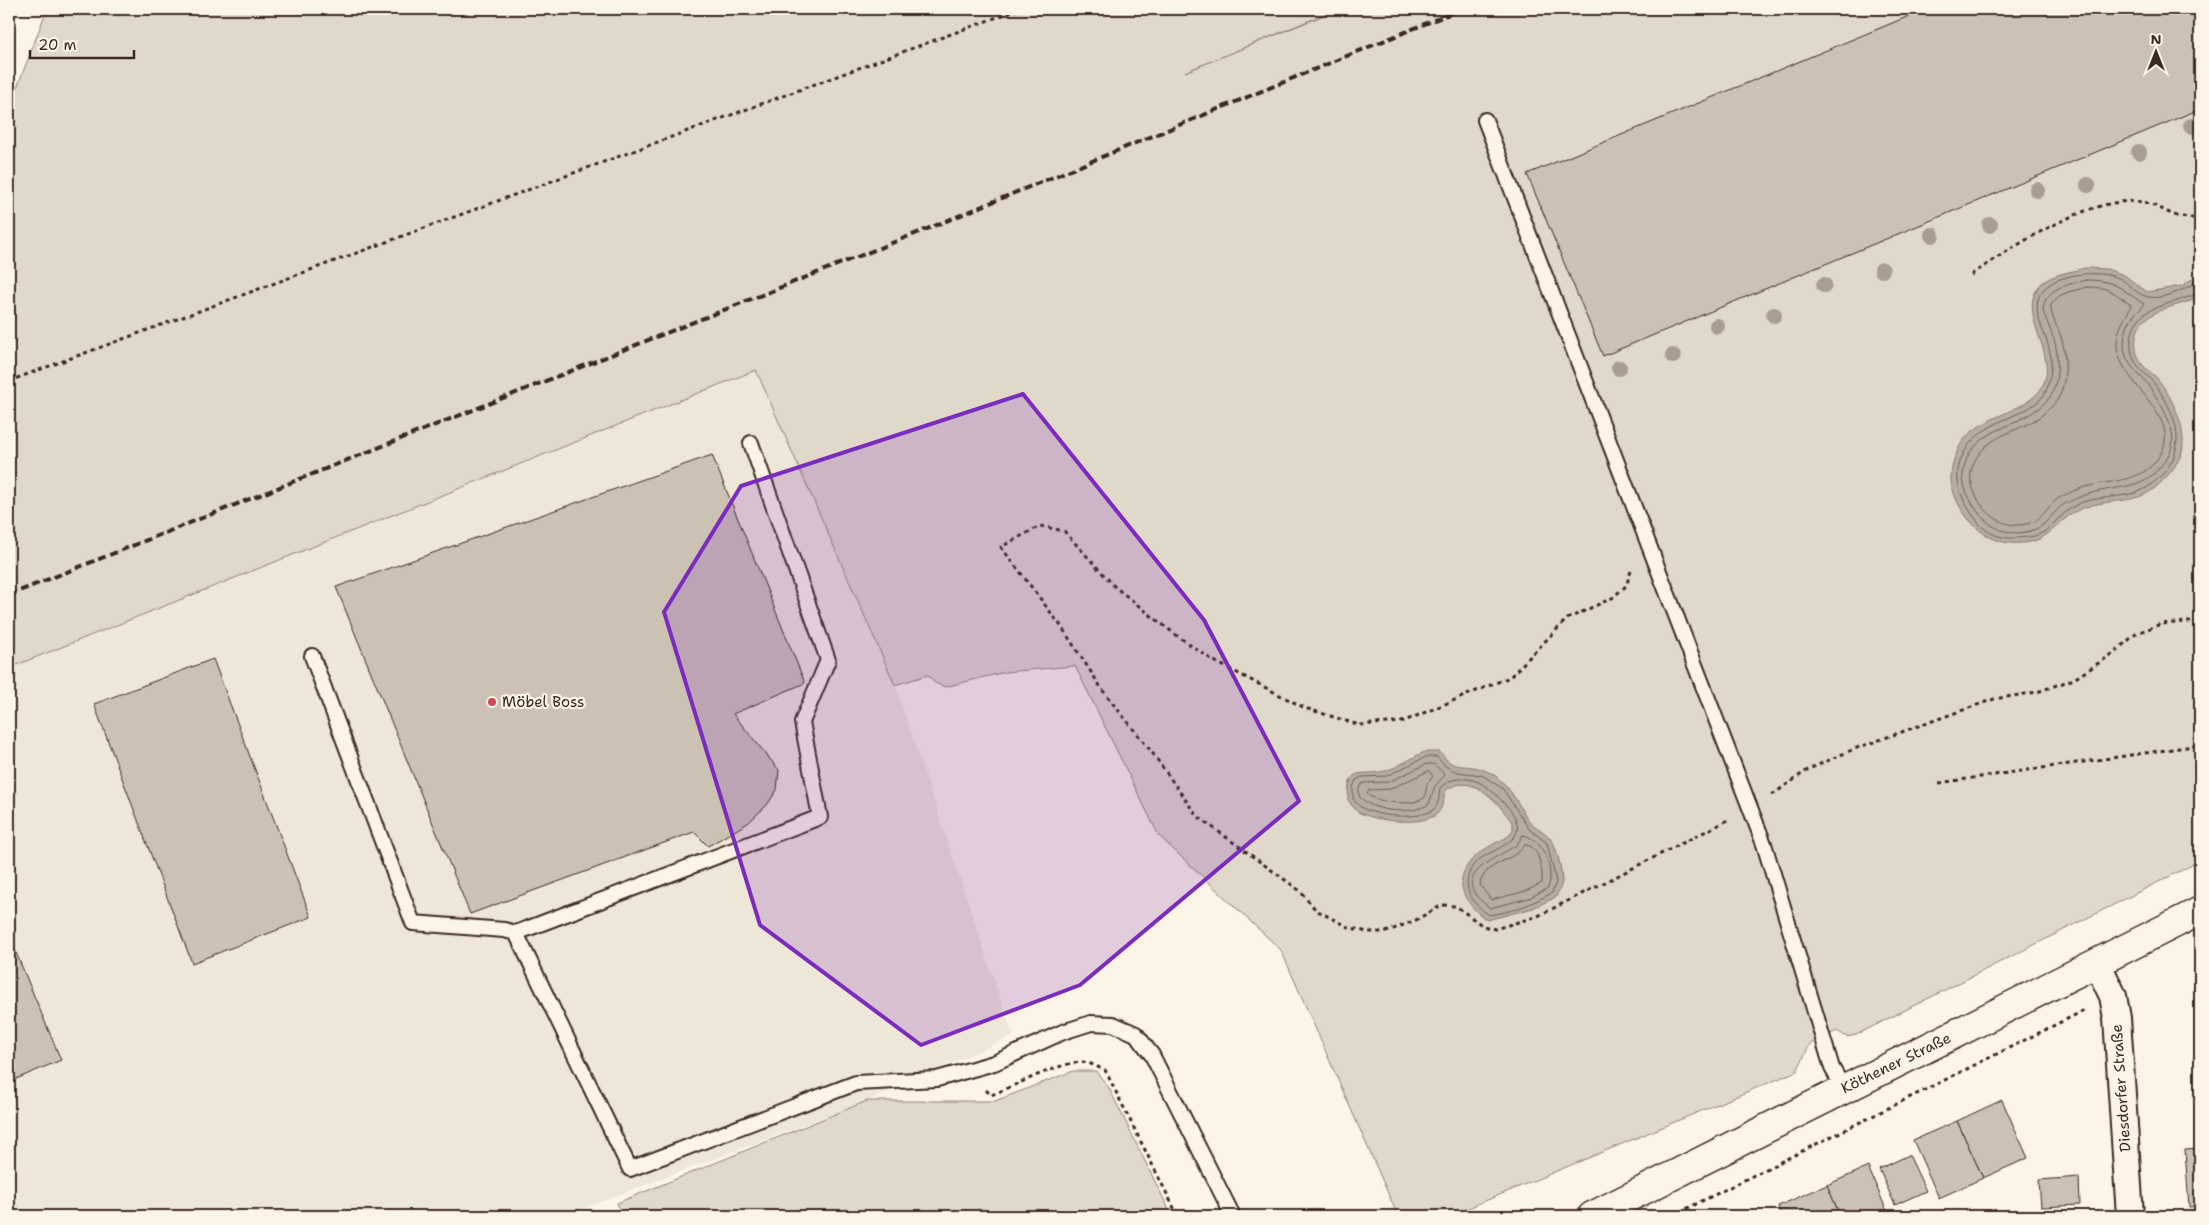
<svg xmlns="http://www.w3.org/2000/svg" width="2209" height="1225" viewBox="0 0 2209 1225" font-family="'Shantell Sans',sans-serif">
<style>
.built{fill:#eee6d6}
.green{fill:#e0d8c8;stroke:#8e8173}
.water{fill:#b7ad9e;stroke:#85796b}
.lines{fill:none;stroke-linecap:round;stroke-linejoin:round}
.shore{stroke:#6d5e51;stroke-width:1}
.building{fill:#ccc2b3;stroke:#3b2a1e}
.lane-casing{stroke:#3b2a1e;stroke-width:18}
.street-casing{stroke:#3b2a1e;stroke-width:30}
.secondary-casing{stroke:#3b2a1e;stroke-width:31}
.path{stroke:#3b2a1e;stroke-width:3;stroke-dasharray:4 4;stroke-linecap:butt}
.lane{stroke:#fcf5e5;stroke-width:14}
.street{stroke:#fcf5e5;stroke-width:26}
.secondary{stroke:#fcf5e5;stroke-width:28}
.rail{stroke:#3b2a1e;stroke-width:4;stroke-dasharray:8 4;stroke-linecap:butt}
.tree{fill:#a89e8f}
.marked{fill:#7b2cbf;fill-opacity:0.2;stroke:#7b2cbf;stroke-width:4;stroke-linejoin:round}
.poi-dot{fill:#d1495b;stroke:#fcf5e5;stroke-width:2}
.labels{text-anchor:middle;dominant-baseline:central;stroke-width:4.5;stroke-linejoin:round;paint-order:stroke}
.poi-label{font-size:15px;fill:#3b2a1e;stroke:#fcf5e5;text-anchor:start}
.street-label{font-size:15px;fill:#3b2a1e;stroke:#fcf5e5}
</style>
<rect width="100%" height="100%" fill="#fcf5e5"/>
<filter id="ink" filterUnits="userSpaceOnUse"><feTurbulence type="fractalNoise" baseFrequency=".02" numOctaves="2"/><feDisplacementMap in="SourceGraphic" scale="10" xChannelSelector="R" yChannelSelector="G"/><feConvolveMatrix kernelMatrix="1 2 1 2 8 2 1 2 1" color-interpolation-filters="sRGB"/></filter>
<g filter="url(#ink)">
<!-- built -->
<polygon class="built" points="756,370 895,685 1013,1036 867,1101 563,1216 9,1216 9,668"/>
<!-- green -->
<g class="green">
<polygon points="47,9 1337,9 1185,72 1339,9 2200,9 2200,861 1856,1035 1847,1037 1837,1031 1810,1044 1797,1071 1449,1216 1398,1216 1281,950 1159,836 1075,666 1005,672 945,687 935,683 928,675 895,685 756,370 9,668 9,109"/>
<polygon points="1073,1071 1096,1071 1109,1088 1172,1216 622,1216 617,1203 867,1101 995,1101"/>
</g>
<!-- water -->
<g class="water">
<path d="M2085,268L2107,269L2124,275L2147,292L2182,286L2200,273V297C2182,306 2160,306 2145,320C2133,330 2133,352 2142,364C2146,369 2152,373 2157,378C2172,397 2187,427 2182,452C2181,457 2177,462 2175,466C2168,476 2157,488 2146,494C2128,503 2103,500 2083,508C2052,521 2052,546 2010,543C1981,541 1955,510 1951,481C1950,469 1956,452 1962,442C1974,425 1998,417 2016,408C2086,376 2009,320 2040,285C2050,274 2072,272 2085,268Z"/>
<path d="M1424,752H1440C1455,773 1465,762 1484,770C1506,778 1515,799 1527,818C1533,827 1542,829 1550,838C1557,847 1562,870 1562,882C1561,887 1558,892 1556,897L1533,908L1487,920C1452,895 1453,866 1492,845C1499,840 1510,839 1513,829C1514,823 1508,817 1505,813C1491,794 1467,773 1445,791C1444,798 1443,807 1438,813C1424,827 1374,821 1358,812C1354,809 1351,804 1348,800C1348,764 1360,777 1385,771C1398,767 1412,758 1424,752Z"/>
</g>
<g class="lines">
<!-- shore -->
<g class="shore">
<path d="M2086,280C2116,280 2121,289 2144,304C2143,309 2138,310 2135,314C2127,323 2124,334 2124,346C2125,365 2139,373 2149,386C2160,402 2180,433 2170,452C2147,496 2117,482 2080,497C2073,500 2065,503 2060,507C2053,514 2046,524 2038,528C2015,539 1991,530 1978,512C1970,501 1962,487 1963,474C1967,426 2026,429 2050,397C2057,387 2058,369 2057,357C2057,340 2047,325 2043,310C2045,287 2068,285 2086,280Z"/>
<path d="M2200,280C2187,288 2161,302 2145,296C2134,293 2128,282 2119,278C2100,270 2060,273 2045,288C2026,306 2047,333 2050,353C2053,364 2050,378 2047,389C2036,419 1978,415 1961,459C1952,482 1963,502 1977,521C1986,534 2002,539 2017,538C2026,537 2036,537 2044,532C2058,521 2066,508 2083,502C2101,496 2131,498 2146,488C2190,459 2182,421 2154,383C2150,377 2143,373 2138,367C2133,360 2130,349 2131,341C2133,311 2155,308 2179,300C2186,298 2193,295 2200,294"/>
<path d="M2087,287C2110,287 2113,292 2131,305C2126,320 2116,327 2117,346C2118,380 2178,414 2163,449C2147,486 2110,478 2079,489C2071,492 2061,496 2055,501C2048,507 2042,518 2033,522C2003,534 1976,509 1971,480C1970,474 1971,470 1973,465C1984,437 2011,434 2035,420C2042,416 2049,409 2055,403C2068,387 2067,355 2061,337C2058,327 2050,316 2051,305C2058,292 2074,291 2087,287Z"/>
<path d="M1426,757H1437L1445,766L1457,772L1482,775L1503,789L1529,829L1547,843L1556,882L1552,893C1532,904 1511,912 1489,915C1473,904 1462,890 1470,871C1472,868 1473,864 1476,862C1487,852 1514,845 1517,831C1520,820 1509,808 1502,801C1493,791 1482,781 1468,779C1456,778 1448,780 1440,788C1439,796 1439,805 1433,810C1419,820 1375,817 1361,807C1358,805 1355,801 1353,799V787L1356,780L1362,777L1386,776Z"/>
<path d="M1427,764H1434L1445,775L1435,786L1429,804C1412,815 1373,813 1359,796V788L1363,783L1388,782Z"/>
<path d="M1429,771L1433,776L1427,784L1425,797C1415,807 1377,803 1367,794L1369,790L1390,789Z"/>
<path d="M1523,835C1543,838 1555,869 1548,888L1529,898L1490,908C1447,878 1489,862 1513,847C1518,845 1520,839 1523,835Z"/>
<path d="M1525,845C1539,844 1543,872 1542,883L1526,891L1491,900L1480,885C1484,861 1513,863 1525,845Z"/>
</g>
</g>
<!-- building -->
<g class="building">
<polygon points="1926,9 2200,9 2200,109 1603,356 1527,174"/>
<polygon points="712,455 805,683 733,714 779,770 777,790 767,805 748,823 708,846 694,832 470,914 336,587"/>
<polygon points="213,659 311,917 192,963 94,704"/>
<polygon points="9,936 61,1060 9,1082"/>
<polygon points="2002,1100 2028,1158 1983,1178 1957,1121"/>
<polygon points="1957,1121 1983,1178 1939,1198 1913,1140"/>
<polygon points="2200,1149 2200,1206 2189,1207 2185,1150"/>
<polygon points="1909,1155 1926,1191 1895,1205 1879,1169"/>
<polygon points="1868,1167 1889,1216 1840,1216 1827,1185"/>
<polygon points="2079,1177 2080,1205 2041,1207 2039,1180"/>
<polygon points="1827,1185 1840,1216 1781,1216 1778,1206"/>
</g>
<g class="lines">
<!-- lane casing -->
<g class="lane-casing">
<g id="lane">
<polyline points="1485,120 1764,844 1832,1068 1844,1089"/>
<polyline points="312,656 413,923 504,930 516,933 630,1169 856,1083 937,1079 994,1063 1063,1032 1091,1023 1113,1024 1136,1034 1152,1055 1233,1216"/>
<polyline points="516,933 820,817 802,722 828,660 751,443"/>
</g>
</g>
<!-- street casing -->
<g class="street-casing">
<polyline id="street" points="2097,963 2113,996 2117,1018 2130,1216"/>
</g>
<!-- secondary casing -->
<g class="secondary-casing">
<polyline id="secondary" points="1592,1216 2200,911"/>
</g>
<!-- path -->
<g class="path">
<polyline points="9,17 12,9"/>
<path d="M1971,275C2011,248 2092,194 2142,202C2154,204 2166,212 2177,216C2185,218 2193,218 2200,219"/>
<polyline points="9,381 1019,9"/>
<polyline points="1631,571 1626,586 1612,598 1567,619 1510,677 1402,722 1359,725 1305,708 1214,661 1176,635 1115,587 1064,531 1040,526 1001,547 1061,626 1106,695 1151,751 1197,816 1299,890 1316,910 1348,927 1367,932 1386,932 1416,920 1442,905 1456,906 1483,926 1495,929 1538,916 1728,820"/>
<polyline points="1939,783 2200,745"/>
<polyline points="1772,795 1809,769 1854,749 1994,699 2037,692 2074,679 2111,655 2137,633 2161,624 2200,621"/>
<path d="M986,1090L991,1095C1013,1087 1062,1061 1083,1062C1091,1063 1097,1067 1105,1070L1178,1216"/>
<polyline points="1672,1216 2085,1010"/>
</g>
<!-- lane -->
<use href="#lane" class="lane"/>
<!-- street -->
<use href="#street" class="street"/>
<!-- secondary -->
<use href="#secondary" class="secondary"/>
<!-- rail -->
<polyline class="rail" points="9,595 922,231 1461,9"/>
</g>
<!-- trees -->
<g class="tree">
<circle cx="2191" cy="126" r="8"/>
<circle cx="2139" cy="152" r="8"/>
<circle cx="2088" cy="185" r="8"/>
<circle cx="2037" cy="190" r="8"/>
<circle cx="1990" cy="225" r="8"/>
<circle cx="1932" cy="235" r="8"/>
<circle cx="1882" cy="270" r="8"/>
<circle cx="1824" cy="285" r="8"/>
<circle cx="1774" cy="315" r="8"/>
<circle cx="1717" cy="326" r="8"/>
<circle cx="1673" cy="356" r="8"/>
<circle cx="1619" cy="368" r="8"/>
</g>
</g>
<!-- marked area -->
<path class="marked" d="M1023,394L1204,620L1299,801L1080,985L921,1045L760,925L664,612L741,486Z"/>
<!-- markers -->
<circle class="poi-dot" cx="492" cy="702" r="5"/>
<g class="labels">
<!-- poi labels -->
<g class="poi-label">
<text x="502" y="702">Möbel Boss</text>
</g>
<!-- street labels -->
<g class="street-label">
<text transform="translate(1896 1063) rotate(-26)">Köthener Straße</text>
<text transform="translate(2121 1088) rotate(-94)">Diesdorfer Straße</text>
</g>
</g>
<!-- margin -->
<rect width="2209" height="1225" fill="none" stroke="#fcf5e5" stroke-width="30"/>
<rect x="15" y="15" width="2179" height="1195" fill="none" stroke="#3b2a1e" stroke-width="2" filter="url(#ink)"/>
<!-- north arrow -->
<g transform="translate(2156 52)" stroke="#fcf5e5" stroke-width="4" paint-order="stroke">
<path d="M0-4L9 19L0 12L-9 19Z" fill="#3b2a1e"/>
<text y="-8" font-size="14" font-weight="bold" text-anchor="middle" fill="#3b2a1e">N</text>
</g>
<!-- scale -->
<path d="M30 50v8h104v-8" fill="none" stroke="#3b2a1e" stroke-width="2.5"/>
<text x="38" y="50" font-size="15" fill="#3b2a1e" stroke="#fcf5e5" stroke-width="4" paint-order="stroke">20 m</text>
</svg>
